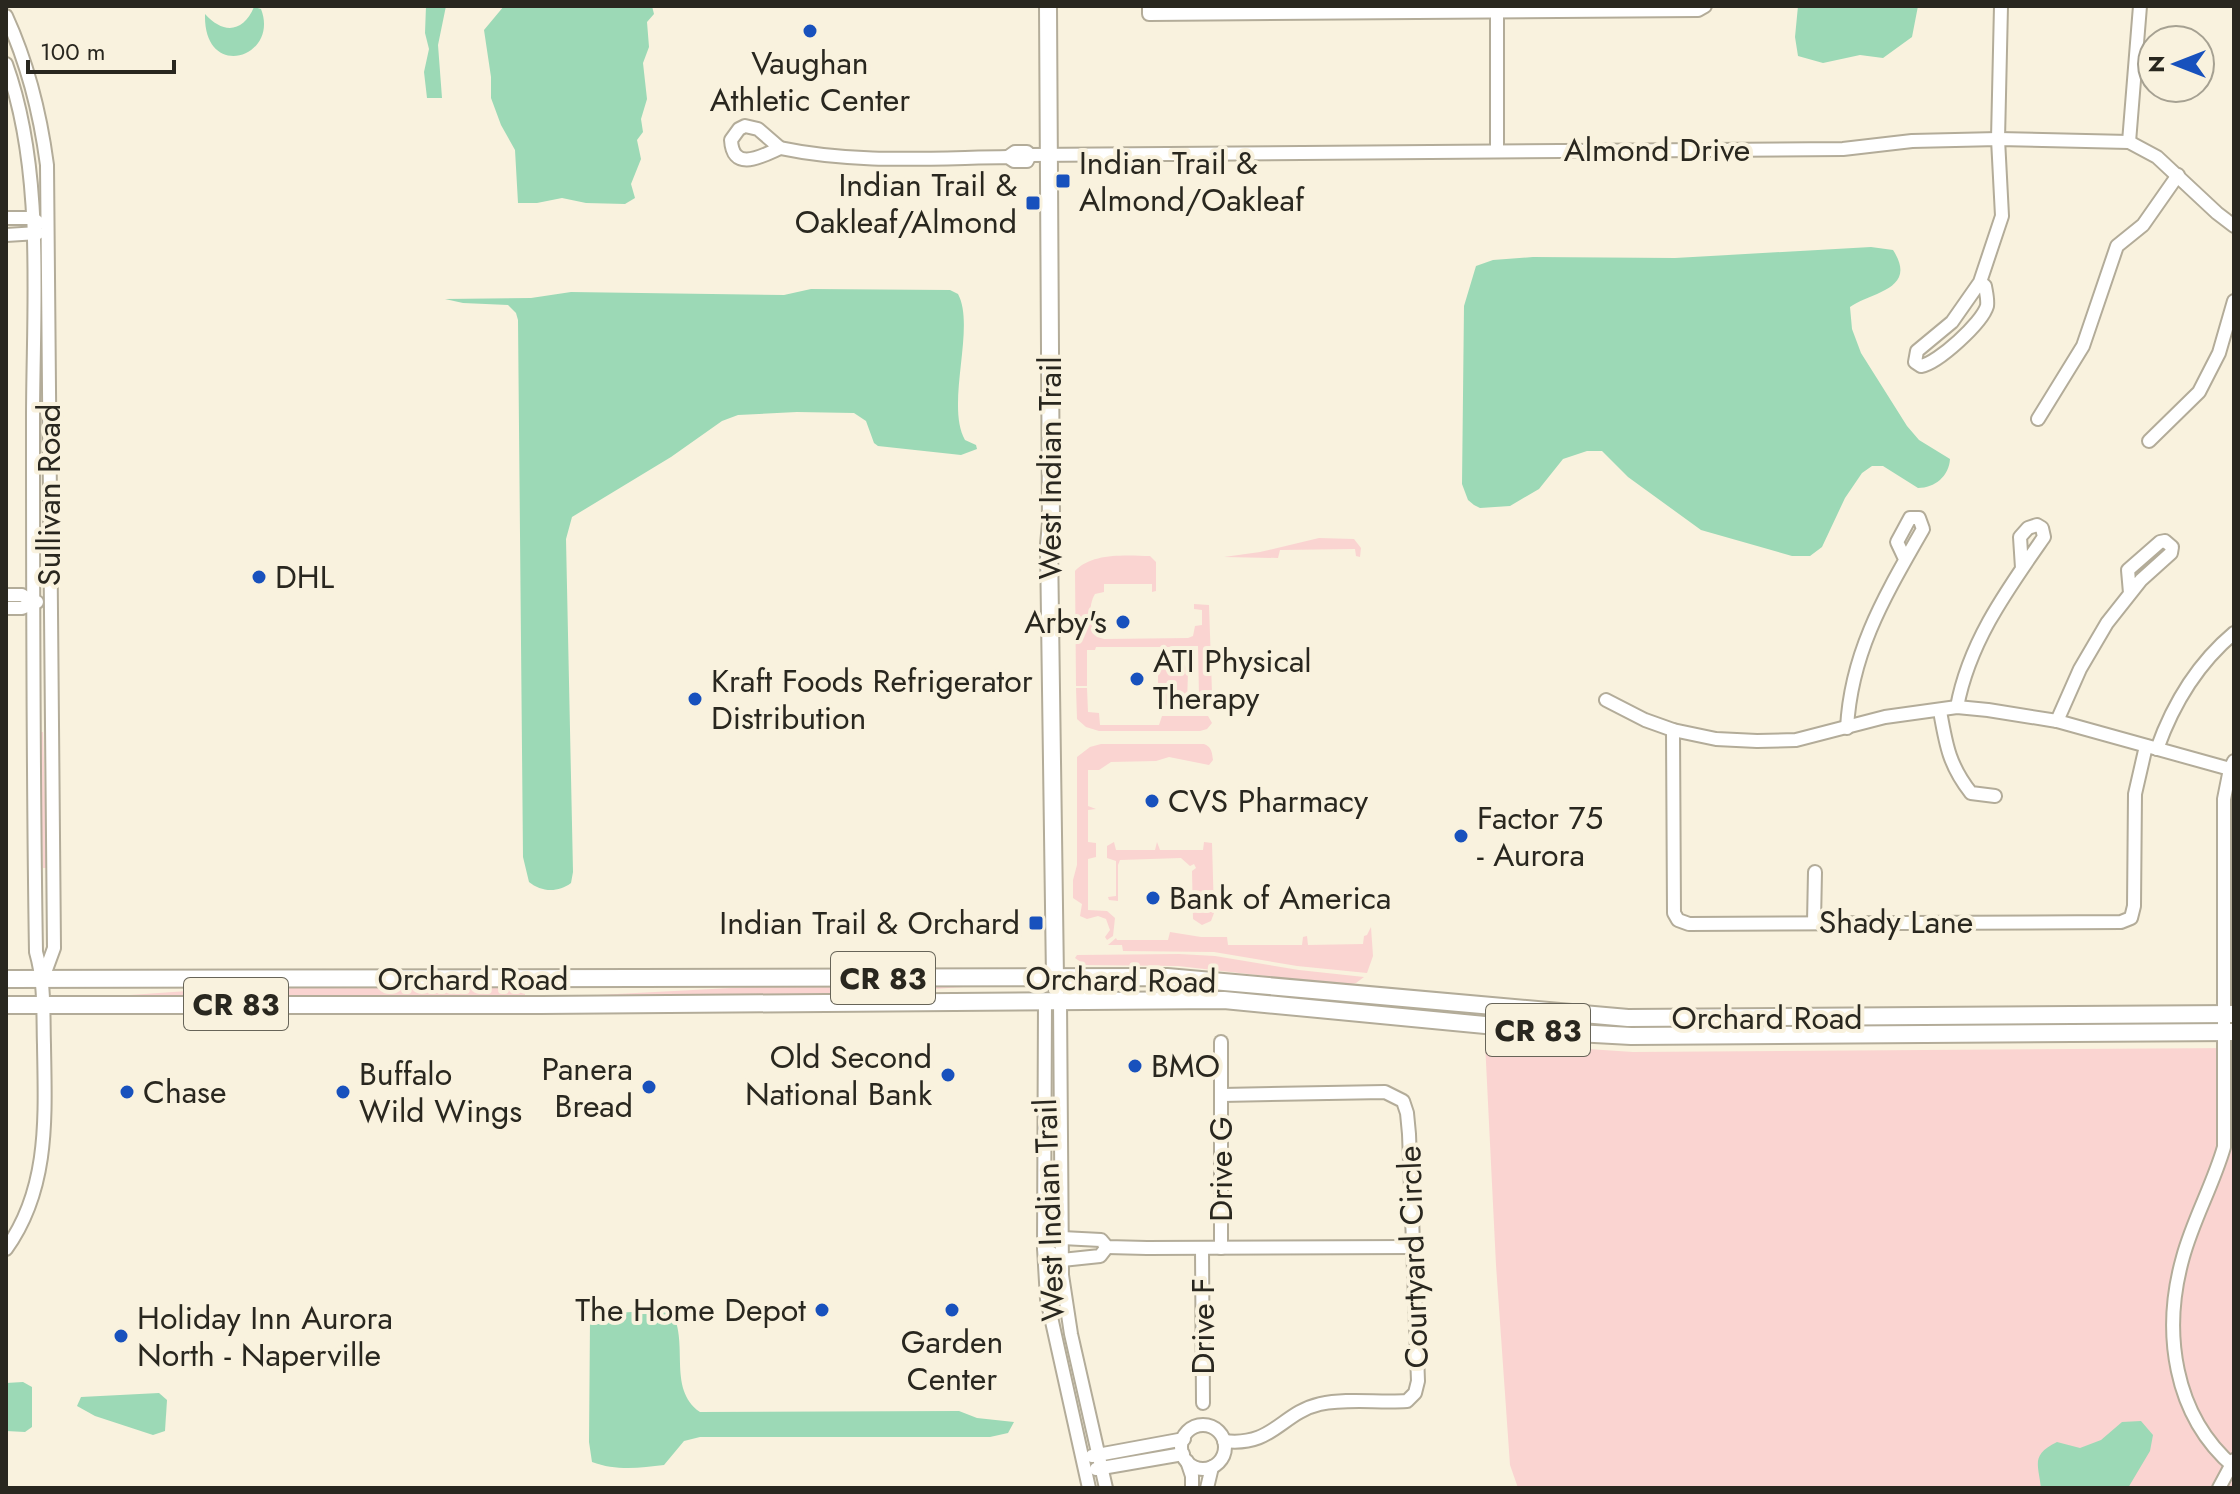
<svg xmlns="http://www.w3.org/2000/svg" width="2240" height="1494" viewBox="0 0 2240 1494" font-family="Jost,sans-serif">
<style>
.green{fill:#fad4d1}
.water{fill:#9cd9b6}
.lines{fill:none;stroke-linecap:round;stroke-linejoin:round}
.minor-casing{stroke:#b3ac99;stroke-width:16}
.major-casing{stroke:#b3ac99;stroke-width:20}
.minor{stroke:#fff;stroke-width:12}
.major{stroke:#fff;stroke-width:16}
.poi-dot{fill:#1851bd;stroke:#f9f2de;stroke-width:3}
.labels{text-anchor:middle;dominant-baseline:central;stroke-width:8;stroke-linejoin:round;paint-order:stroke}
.shield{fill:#f9f2de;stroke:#676458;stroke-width:2}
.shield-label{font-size:30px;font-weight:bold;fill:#29271f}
.poi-label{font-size:32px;fill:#29271f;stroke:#f9f2de;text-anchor:start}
.street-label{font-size:32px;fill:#29271f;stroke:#f9f2de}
</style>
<rect width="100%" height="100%" fill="#f9f2de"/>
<!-- green -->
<g class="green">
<polygon points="1319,538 1354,539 1361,548 1360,557 1356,556 1355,549 1280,550 1278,558 1224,557 1260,552"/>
<path d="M1150,556L1156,562V591L1152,592V584H1104V592L1095,594C1088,605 1089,627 1097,637L1104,639L1188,638L1193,636L1195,626L1202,625V610L1194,609V604L1209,605L1212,693L1207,702H1201L1199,697L1198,646H1188V651L1175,647H1096L1095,650H1087V686H1076L1075,571C1091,553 1124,555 1150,556Z"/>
<polygon points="1183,662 1188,671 1187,704 1158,706 1158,665 1181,665"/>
<polygon points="1076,688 1087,688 1088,712 1099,713 1100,725 1159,725 1162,716 1208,716 1212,723 1207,729 1200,731 1099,731 1086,727 1077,719"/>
<polygon points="39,732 43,732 47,868 43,868"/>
<path d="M1101,744H1204C1212,747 1212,753 1213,760L1209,765L1169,757L1156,761L1111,762L1099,770H1088V806L1096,809L1088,810V842L1096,843V857L1088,859V910L1107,911L1115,918L1113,936L1107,940L1105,937L1110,930L1106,919L1098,916L1087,919L1080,916L1082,904L1073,898V880L1077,865V757L1090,747Z"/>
<polygon points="1114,842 1116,850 1155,850 1157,842 1160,850 1203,850 1204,842 1212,843 1214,913 1211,921 1202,925 1193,919 1192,871 1196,868 1194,864 1190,866 1181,858 1120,860 1118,865 1118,901 1109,900 1108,897 1116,896 1116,861 1107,858 1107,846"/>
<polygon points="1371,927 1373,956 1367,973 1297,966 1214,952 1123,951 1122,945 1108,945 1116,938 1117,940 1168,940 1170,932 1201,937 1227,937 1228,945 1302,945 1303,937 1307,936 1308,945 1363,944 1364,936 1367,935"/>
<polygon points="1179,954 1215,956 1299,970 1364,977 1356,983 1345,985 1178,966 1085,965 1075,958 1077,955"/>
<polygon points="506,985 525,990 525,997 101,997 258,986"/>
<polygon points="788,985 994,985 812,997 598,998 598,995"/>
<polygon points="1209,991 1244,991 1432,1008 2103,1022 2008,1027 1647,1030 1112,994"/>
<polygon points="1485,1042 1633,1052 2234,1048 2234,1488 1518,1488 1510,1465 1496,1265"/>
</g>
<!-- water -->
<g class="water">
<polygon points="426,6 446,6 438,45 442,98 427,98 424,72 429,49 425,33"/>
<polygon points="504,6 652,6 654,14 647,22 649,47 643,63 647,99 641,119 643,132 637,140 641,159 631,184 635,198 625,204 586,203 562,198 537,203 518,203 515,150 501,125 491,98 491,77 484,30"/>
<polygon points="1798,6 1918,6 1912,37 1883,58 1860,55 1823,63 1798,56 1795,37"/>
<path d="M254,7L261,9C280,58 203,82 205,14C223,34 243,33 254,7Z"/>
<path d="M1871,247L1893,250C1919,290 1870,292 1850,307L1852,329L1861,353L1907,426L1919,440L1950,459C1949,476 1935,488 1918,488L1883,466H1872L1862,473L1845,498L1822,547L1810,556H1792L1701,530L1628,477L1602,451H1587L1563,459L1539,489L1510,506L1480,508L1474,505L1468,500L1462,484L1464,306L1476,266L1493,260L1533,257L1675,258Z"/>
<path d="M811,289L950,290L958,294C976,327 945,405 965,440L976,445L977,449L961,455L878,446L874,443L866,421L854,413L797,412L738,415L722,421L671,457L572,517L566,539L573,872L571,883C558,893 541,892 529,882L523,857L518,320L516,313L508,305L463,303L445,299L531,298L571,292L784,295Z"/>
<path d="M670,1309C691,1341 666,1388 700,1412L959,1411L977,1418L1014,1422L1008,1433L990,1437H700L684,1441L664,1465C640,1468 616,1471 592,1462L589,1442L590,1320L605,1314Z"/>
<polygon points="23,1382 32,1387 32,1427 25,1432 6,1431 6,1383"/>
<polygon points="159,1393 167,1400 165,1431 153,1435 95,1416 77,1406 81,1397"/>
<path d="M2141,1421L2153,1435L2150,1451L2128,1488H2041C2038,1463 2031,1455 2057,1442L2080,1448L2101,1440L2122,1422Z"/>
</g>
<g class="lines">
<!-- minor casing -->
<g class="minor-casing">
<g id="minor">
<polyline points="1149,6 1149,14 1698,10 1705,6"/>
<polyline points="1497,12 1497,151"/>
<path d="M6,16C28,64 40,112 47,165L54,948L43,978"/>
<path d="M6,64C45,172 33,305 33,419C33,597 33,774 36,952C45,983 43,1013 44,1045C45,1115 50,1188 6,1249"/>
<path d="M745,126L758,129L780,148C762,156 733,173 731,140L739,129Z"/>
<polyline points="2129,142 2140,6"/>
<path d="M780,148C856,164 931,158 1008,157L1014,161H1027L1030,155"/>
<polyline points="1008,157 1015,152 1027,152 1030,155 1843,149 1912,141 1998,139 2129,142 2157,157 2217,213 2234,226"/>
<polyline points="6,218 33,218 39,223"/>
<polyline points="6,235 38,233"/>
<path d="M1980,282L1985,286C1986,292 1988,300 1987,306C1982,323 1938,363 1921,366L1915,362L1917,351L1952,322L1980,282L2002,216L1998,139L2001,6"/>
<polyline points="2038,419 2083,346 2117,246 2143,225 2178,175"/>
<polyline points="2149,441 2199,392 2219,353 2234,301"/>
<polyline points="6,595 22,595 33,602"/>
<polyline points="6,608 22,608 37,602"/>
<polyline points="1606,700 1645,720 1673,730 1716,739 1757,741 1796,740 1885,717 1957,707 1988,710 2057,721 2230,769"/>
<path d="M1957,707C1969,642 2007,590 2044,537L2042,528L2037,525L2028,528L2020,537L2022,568"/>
<path d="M1940,711C1946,745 1949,765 1971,793L1995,796"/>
<polyline points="2057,721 2080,669 2107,623 2141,580 2171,553 2172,547 2165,541 2160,542 2128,570 2130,593"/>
<path d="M1847,728C1851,651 1886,594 1923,529L1919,518H1910L1897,542L1905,559"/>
<polyline points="1673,730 1674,913 1678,920 1689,924 2121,922 2131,918 2134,906 2135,794 2146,746"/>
<path d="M2157,749C2173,704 2197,664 2234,633"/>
<path d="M2234,761L2230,769L2224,799V1147C2213,1185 2193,1220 2183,1257C2162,1331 2173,1415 2234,1467"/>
<polyline points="1814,922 1815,872"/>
<polyline points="1060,1000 1062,1275 1071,1334 1106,1488"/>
<polyline points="1045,1001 1044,1248 1047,1299 1089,1488"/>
<path d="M1222,1095L1385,1092L1403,1101L1407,1113L1409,1134L1418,1381L1415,1393L1407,1401C1378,1403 1348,1398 1320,1404C1281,1413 1273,1447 1224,1441"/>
<polyline points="1056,1241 1062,1238 1101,1240 1107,1247 1147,1248 1413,1247"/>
<polyline points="1044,1248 1062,1260 1100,1256 1107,1247"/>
<polyline points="1202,1248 1203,1403"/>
<polyline points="1221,1248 1221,1042"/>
<circle cx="1203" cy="1447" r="22"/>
<polyline points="1092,1456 1184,1439"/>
<polyline points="1187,1461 1192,1476 1192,1488"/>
<polyline points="1096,1469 1183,1454"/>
<polyline points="1207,1488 1212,1467"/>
<polyline points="2219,1488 2234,1460"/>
</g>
</g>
<!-- major casing -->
<g class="major-casing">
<g id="major">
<polyline points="1048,6 1051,523 1049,545 1055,978 1057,988"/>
<polyline points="6,979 1167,977 1628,1018 2234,1014"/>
<polyline points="6,1005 541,1005 1224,1000 1558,1032 1631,1036 2234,1032"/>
</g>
</g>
<!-- minor -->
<use href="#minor" class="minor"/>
<!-- major -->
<use href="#major" class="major"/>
</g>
<!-- markers -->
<g class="poi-dot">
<circle cx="810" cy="31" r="8"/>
<rect x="1055" y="173" width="16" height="16" rx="4"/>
<rect x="1025" y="195" width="16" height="16" rx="4"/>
<circle cx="259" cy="577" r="8"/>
<circle cx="1123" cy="622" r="8"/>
<circle cx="1137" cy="679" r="8"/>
<circle cx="695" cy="699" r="8"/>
<circle cx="1152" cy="801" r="8"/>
<circle cx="1461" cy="836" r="8"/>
<circle cx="1153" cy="898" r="8"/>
<rect x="1028" y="915" width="16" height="16" rx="4"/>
<circle cx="1135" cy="1066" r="8"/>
<circle cx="948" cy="1075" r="8"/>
<circle cx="649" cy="1087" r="8"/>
<circle cx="127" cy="1092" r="8"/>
<circle cx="343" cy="1092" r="8"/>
<circle cx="822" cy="1310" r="8"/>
<circle cx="952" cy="1310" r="8"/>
<circle cx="121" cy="1336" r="8"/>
</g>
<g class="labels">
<!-- shield labels -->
<g class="shield">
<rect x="831" y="952" width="104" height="52" rx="6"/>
<rect x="184" y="978" width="104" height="52" rx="6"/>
<rect x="1486" y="1004" width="104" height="52" rx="6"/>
</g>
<g class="shield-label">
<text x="883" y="978">CR 83</text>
<text x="236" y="1004">CR 83</text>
<text x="1538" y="1030">CR 83</text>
</g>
<!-- poi labels -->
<g class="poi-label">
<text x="810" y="63" text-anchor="middle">Vaughan<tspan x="810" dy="37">Athletic Center</tspan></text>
<text x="1079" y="163">Indian Trail &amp;<tspan x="1079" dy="37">Almond/Oakleaf</tspan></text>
<text x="1017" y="185" text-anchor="end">Indian Trail &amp;<tspan x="1017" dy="37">Oakleaf/Almond</tspan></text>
<text x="275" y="577">DHL</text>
<text x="1107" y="622" text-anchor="end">Arby's</text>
<text x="1153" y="661">ATI Physical<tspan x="1153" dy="37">Therapy</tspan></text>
<text x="711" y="681">Kraft Foods Refrigerator<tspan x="711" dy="37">Distribution</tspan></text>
<text x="1168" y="801">CVS Pharmacy</text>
<text x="1477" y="818">Factor 75<tspan x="1477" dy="37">- Aurora</tspan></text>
<text x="1169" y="898">Bank of America</text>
<text x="1020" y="923" text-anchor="end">Indian Trail &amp; Orchard</text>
<text x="932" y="1057" text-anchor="end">Old Second<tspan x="932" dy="37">National Bank</tspan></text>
<text x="1151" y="1066">BMO</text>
<text x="633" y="1069" text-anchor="end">Panera<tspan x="633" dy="37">Bread</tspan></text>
<text x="359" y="1074">Buffalo<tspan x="359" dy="37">Wild Wings</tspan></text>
<text x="143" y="1092">Chase</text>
<text x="806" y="1310" text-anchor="end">The Home Depot</text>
<text x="137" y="1318">Holiday Inn Aurora<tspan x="137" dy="37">North - Naperville</tspan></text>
<text x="952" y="1342" text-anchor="middle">Garden<tspan x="952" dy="37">Center</tspan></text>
</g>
<!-- street labels -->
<g class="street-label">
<text x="1657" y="150">Almond Drive</text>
<text transform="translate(1050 468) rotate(-90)">West Indian Trail</text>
<text transform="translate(49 495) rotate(-90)">Sullivan Road</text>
<text x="1896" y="922">Shady Lane</text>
<text x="473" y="979">Orchard Road</text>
<text transform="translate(1121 980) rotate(1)">Orchard Road</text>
<text x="1767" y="1018">Orchard Road</text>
<text transform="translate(1221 1169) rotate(-90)">Drive G</text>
<text transform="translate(1049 1210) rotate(-92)">West Indian Trail</text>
<text transform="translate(1413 1257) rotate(-92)">Courtyard Circle</text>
<text transform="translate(1203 1326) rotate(-90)">Drive F</text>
</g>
</g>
<!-- border -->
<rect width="2240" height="1494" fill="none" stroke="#29271f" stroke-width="16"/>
<!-- north arrow -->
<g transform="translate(2176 64) rotate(270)"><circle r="38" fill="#f9f2de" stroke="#a6a192" stroke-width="2"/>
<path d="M0-6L14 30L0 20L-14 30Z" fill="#1851bd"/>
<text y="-12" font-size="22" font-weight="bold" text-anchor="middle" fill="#29271f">N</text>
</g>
<!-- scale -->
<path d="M28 60v12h146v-12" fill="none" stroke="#29271f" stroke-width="4"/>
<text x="40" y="60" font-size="24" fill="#29271f" stroke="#f9f2de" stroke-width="6" paint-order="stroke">100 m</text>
</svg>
